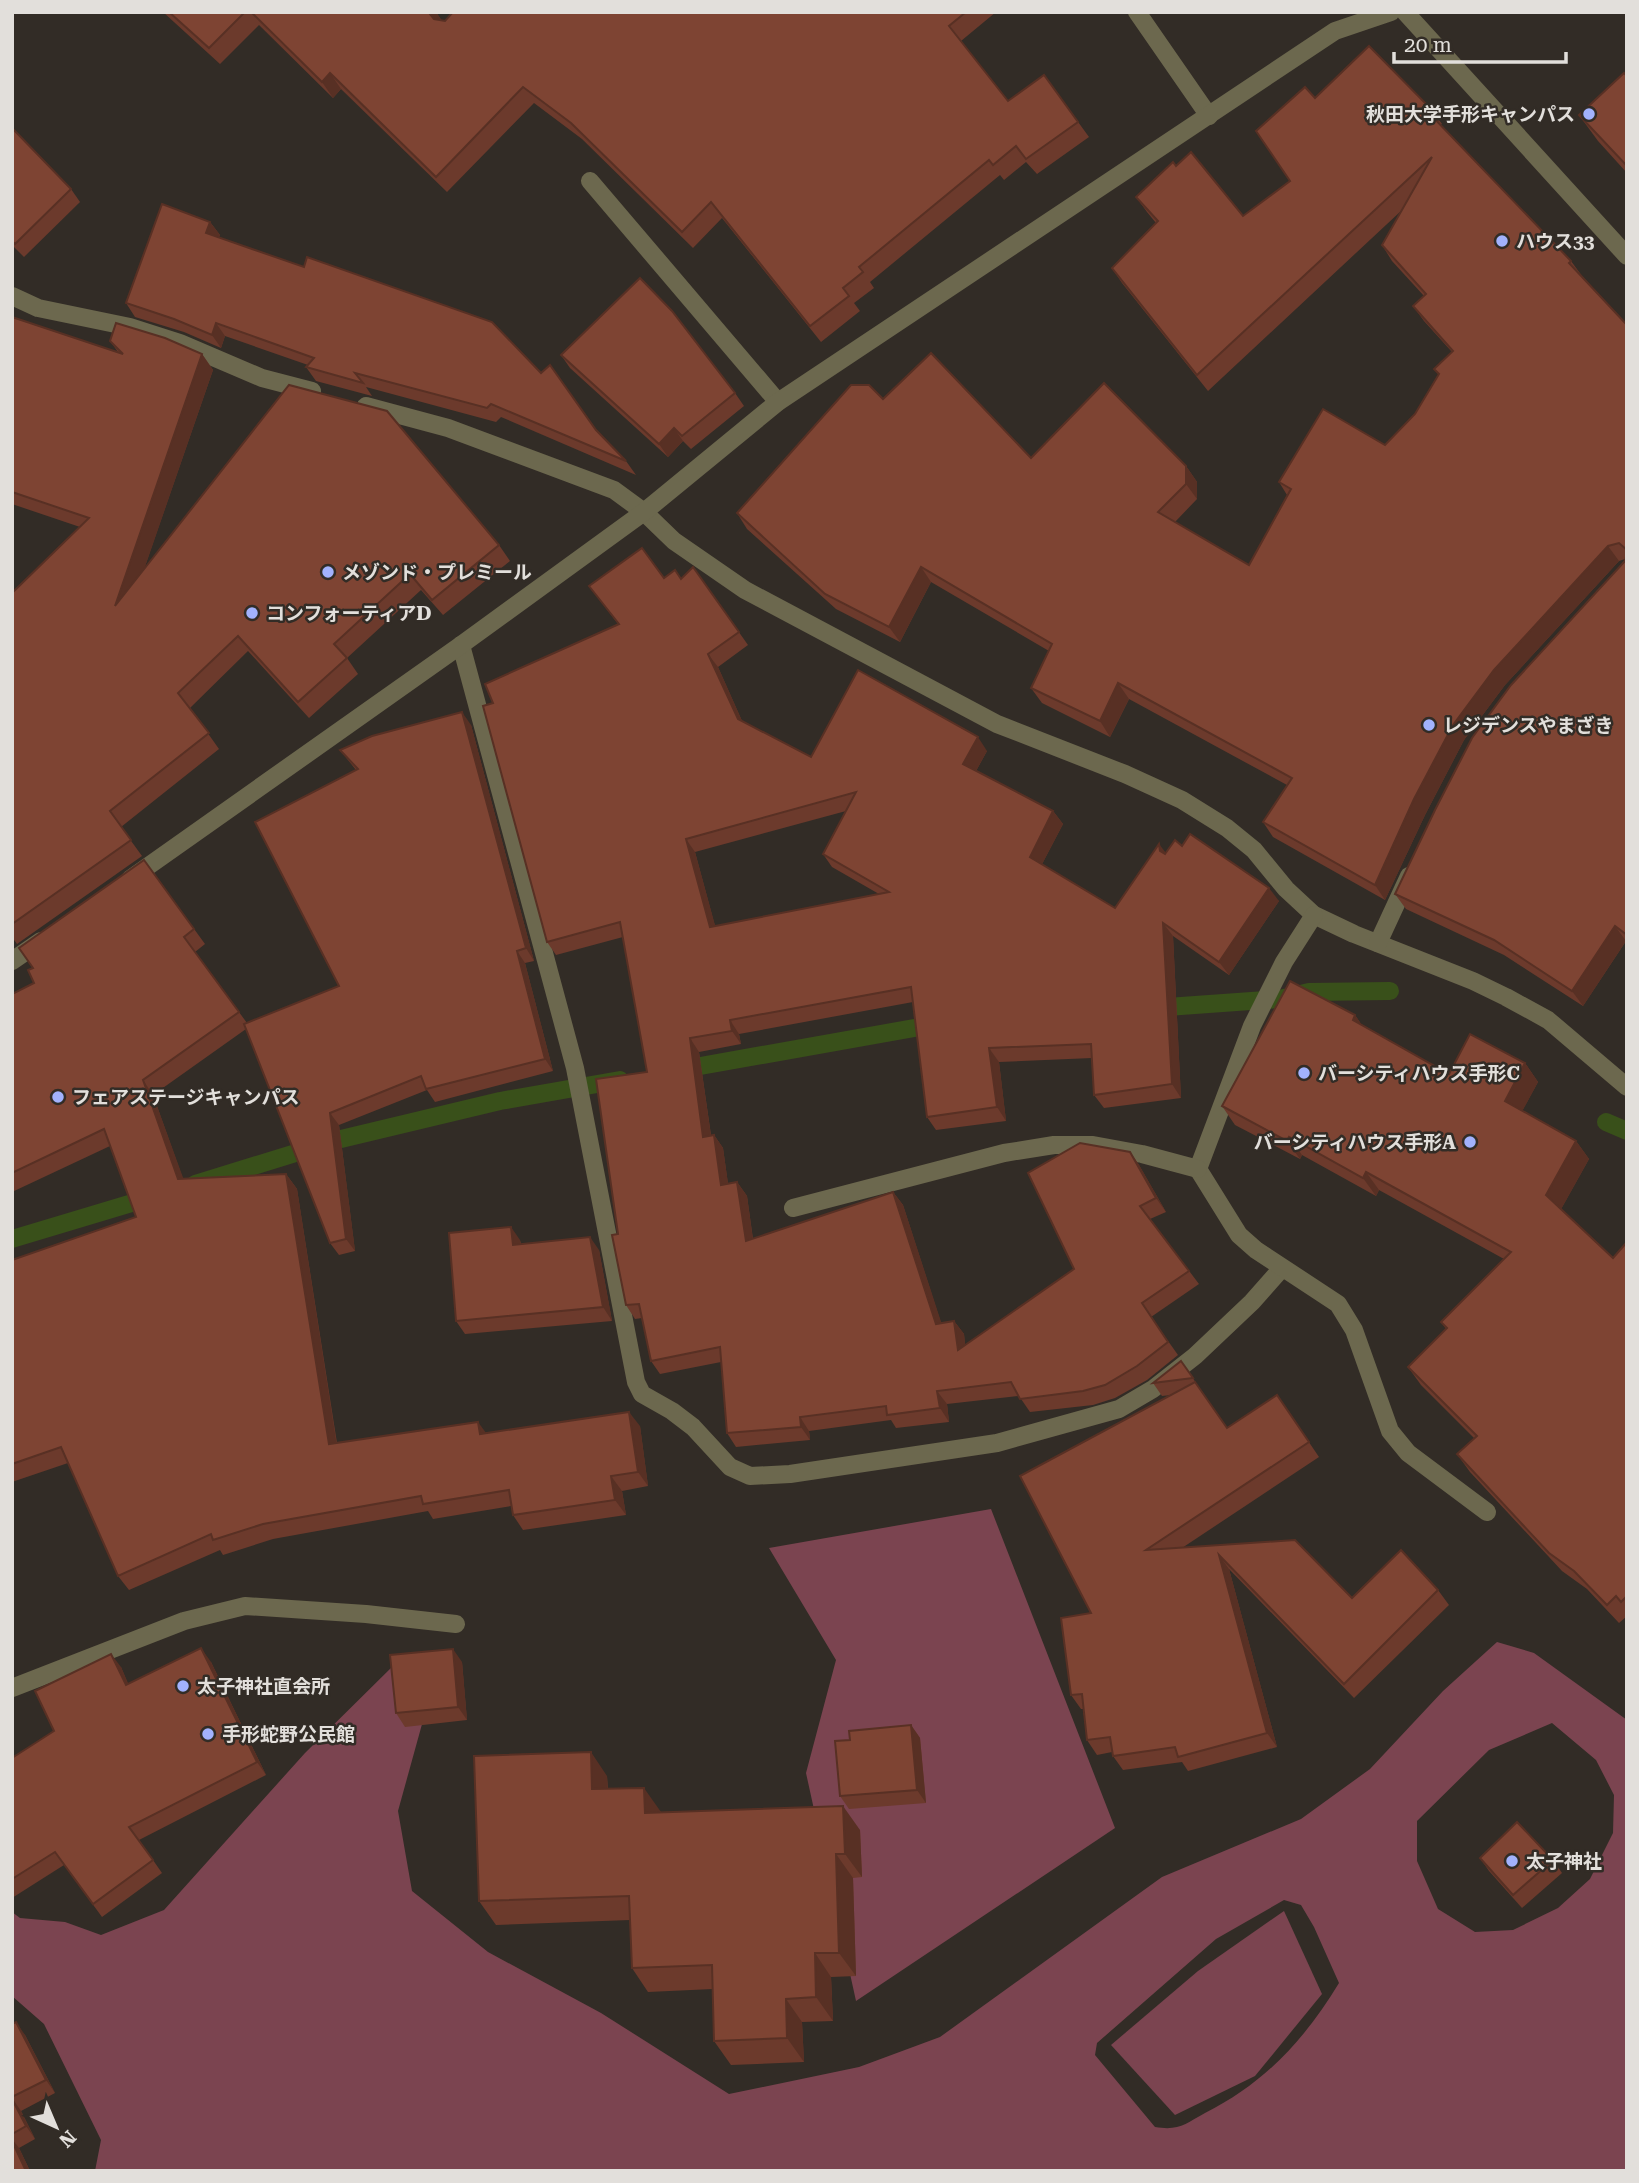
<svg xmlns="http://www.w3.org/2000/svg" width="1639" height="2183" viewBox="0 0 1639 2183" font-family="'Roboto Serif','Noto Sans JP',serif">
<style>
.green{fill:#7b4450;fill-rule:evenodd}
.lines{fill:none;stroke-linecap:round;stroke-linejoin:round}
.stream{stroke:#39501a;stroke-width:18}
.minor{stroke:#6c684e;stroke-width:18}
.wall{fill:#6c3a2c;fill-rule:evenodd}
.shaded-wall{fill:#583024}
.building{fill:#7e4433;stroke:#583024;stroke-width:2;fill-rule:evenodd}
.poi-dot{fill:#a2b2fd;stroke:#322c26;stroke-width:2.5}
.labels{text-anchor:middle;dominant-baseline:central;stroke-width:5;stroke-linejoin:round;paint-order:stroke}
.poi-label{font-size:19px;font-weight:bold;fill:#e2dfdb;stroke:#322c26;text-anchor:start}
</style>
<rect width="100%" height="100%" fill="#322c26"/>
<!-- green -->
<g class="green">
<polygon points="991,1509 1115,1828 856,2001 806,1773 836,1660 769,1548"/>
<path d="M1497,1642L1534,1653L1627,1720V2171H95L101,2140L44,2024L12,1996V1912L20,1918L65,1922L101,1935L164,1910L305,1753L395,1664L432,1688L398,1811L412,1891L488,1952L601,2013L729,2094L859,2067L940,2037L1162,1877L1301,1819L1370,1769L1443,1691ZM1552,1723L1596,1760L1614,1795L1613,1833L1590,1879L1558,1908L1513,1930L1475,1932L1438,1909L1417,1861V1821L1489,1750ZM1284,1900L1301,1905L1314,1927L1339,1983C1305,2039 1265,2083 1205,2113C1185,2124 1179,2131 1155,2127L1095,2055L1097,2043L1216,1939Z"/>
<polygon points="1284,1911 1322,1994 1255,2076 1175,2115 1111,2045 1198,1971"/>
</g>
<g class="lines">
<!-- stream -->
<g class="stream">
<polyline points="1153,1008 1280,999 1309,992 1390,991"/>
<polyline points="678,1070 937,1024"/>
<polyline points="1606,1122 1627,1131"/>
<polyline points="195,1184 341,1139 500,1101 620,1080"/>
<polyline points="12,1239 152,1197"/>
</g>
<!-- minor -->
<g class="minor">
<polyline points="1137,12 1209,116"/>
<polyline points="1405,12 1627,256"/>
<polyline points="590,181 778,402"/>
<polyline points="12,296 38,308 130,327 180,343 262,378 312,391"/>
<polyline points="366,406 448,428 614,490 644,512 674,541 745,590 997,724 1125,774 1182,800 1227,828 1254,850 1286,889 1314,915 1354,934 1473,981 1506,997 1548,1020 1627,1087"/>
<polyline points="461,645 575,1068 636,1382 642,1394 672,1411 693,1427 730,1467 750,1476 790,1474 997,1443 1119,1409 1153,1389 1195,1356 1252,1302 1282,1268"/>
<polyline points="130,879 461,645 644,512 778,402 1335,31 1391,12"/>
<polyline points="1314,915 1284,962 1252,1026 1198,1169 1239,1235 1256,1250 1338,1304 1354,1330 1390,1431 1408,1453 1487,1512"/>
<polyline points="1378,943 1409,876"/>
<polyline points="12,961 41,941"/>
<polyline points="793,1208 1004,1153 1054,1145 1093,1145 1142,1154 1198,1169"/>
<polyline points="12,1688 184,1621 245,1606 366,1614 456,1624"/>
</g>
</g>
<!-- wall -->
<g class="wall">
<polygon points="163,12 436,12 442,21 445,21 453,12 996,12 961,41 1008,101 1044,75 1089,137 1037,174 1026,162 1004,180 1000,175 870,282 874,288 854,303 860,311 821,342 722,218 693,248 582,139 534,103 447,192 341,89 333,98 259,25 220,64"/>
<polygon points="1627,76 1627,173 1598,141 1579,115"/>
<polygon points="1315,98 1431,109 1442,124 1440,125 1571,261 1582,276 1627,325 1627,942 1626,941 1583,1006 1504,955 1406,909 1395,894 1625,559 1619,561 1505,685 1464,740 1425,815 1385,900 1273,837 1263,822 1287,785 1129,699 1110,737 1042,703 1031,688 1049,651 931,582 900,642 836,609 747,529 737,513 883,399 1031,458 1186,466 1197,482 1197,499 1175,522 1249,565 1287,495 1279,482 1385,445 1415,414 1439,375 1434,369 1452,352 1424,321 1413,306 1424,296 1392,261 1382,245 1401,211 1208,391 1122,283 1112,268 1156,223 1147,212 1136,197 1176,166 1243,216 1290,181"/>
<polygon points="12,128 71,189 80,202 24,257 12,245"/>
<polygon points="210,222 220,235 219,237 596,430 626,461 636,475 501,417 496,422 366,387 372,396 316,381 306,367 308,365 225,336 221,348 184,332 135,317 126,303"/>
<polygon points="12,317 118,352 110,341 202,354 213,370 144,569 499,545 510,561 443,615 421,590 347,658 358,674 309,718 248,651 190,708 219,749 121,827 142,856 17,944 12,937 12,593 80,527 12,504"/>
<polygon points="561,355 735,393 744,406 691,449 683,441 668,457 570,368"/>
<path d="M693,567L748,645L718,667L742,721L811,757L987,751L976,771L1053,811L1063,824L1042,864L1115,908L1166,853L1182,846L1279,901L1229,975L1173,936L1181,1098L1104,1108L1094,1095L1092,1058L999,1062L1006,1121L936,1130L927,1117L913,1002L739,1034L741,1044L699,1052L711,1135H714L723,1148L728,1184L737,1182L747,1196L753,1239L893,1192L903,1205L941,1323L954,1321L964,1334L965,1345L1074,1269L1130,1152L1139,1165L1166,1212L1150,1219L1199,1284L1151,1317L1178,1355L1147,1380L1115,1398L1093,1405L1030,1412L1019,1396L947,1404L949,1422L896,1428L891,1420L809,1431L810,1440L736,1447L727,1433L721,1362L660,1374L651,1361L642,1318L635,1319L626,1305L618,1234L647,1072L623,937L556,955L547,942L493,703L618,624L589,586L664,578L681,579ZM846,811L823,854L832,867L879,894L715,926L695,852Z"/>
<polygon points="471,725 534,961 525,963 553,1071 435,1102 427,1090 339,1125 355,1251 339,1255 330,1243 246,1029 153,1095 183,1179 286,1174 297,1189 337,1443 486,1433 640,1426 648,1486 622,1491 626,1515 523,1530 513,1515 511,1506 433,1519 428,1511 273,1539 223,1555 220,1550 129,1590 118,1576 68,1463 12,1482 12,1260 136,1217 110,1146 12,1192 12,994 34,983 33,968 144,860 205,944 195,952 247,1023 339,986 356,770 340,750"/>
<polygon points="1355,1015 1361,1024 1449,1074 1525,1063 1538,1082 1522,1111 1576,1141 1589,1159 1561,1209 1613,1258 1627,1242 1627,1616 1619,1623 1587,1589 1562,1571 1470,1472 1457,1454 1474,1438 1421,1385 1408,1367 1446,1329 1441,1322 1504,1259 1379,1190 1376,1196 1302,1155 1300,1159 1235,1125 1222,1106"/>
<polygon points="520,1240 521,1244 599,1250 612,1321 465,1334 456,1321"/>
<polygon points="1181,1361 1227,1428 1277,1395 1319,1457 1182,1548 1295,1540 1352,1598 1438,1590 1449,1605 1354,1698 1229,1569 1277,1747 1188,1771 1182,1762 1123,1770 1113,1756 1112,1752 1097,1755 1087,1740 1083,1709 1081,1709 1071,1695 1091,1613 1171,1395 1162,1396 1153,1383"/>
<polygon points="211,1662 266,1775 139,1840 162,1873 102,1917 64,1865 12,1898 12,1758 54,1731 121,1667 128,1684"/>
<polygon points="462,1662 467,1720 405,1727 396,1713"/>
<polygon points="911,1725 920,1738 926,1803 849,1809 840,1796 850,1740"/>
<polygon points="607,1776 608,1789 661,1812 860,1830 862,1877 853,1878 856,1976 831,1977 833,2021 802,2022 804,2062 731,2065 714,2041 713,1989 648,1992 632,1968 630,1920 496,1925 479,1901"/>
<polygon points="1480,1858 1553,1860 1562,1873 1522,1908 1489,1871"/>
<polygon points="12,2024 25,2035 55,2093 21,2111 35,2139 19,2148 30,2171 12,2171"/>
</g>
<!-- shaded-wall -->
<g class="shaded-wall">
<polygon points="431,12 436,12 442,21 441,30 430,14"/>
<polygon points="330,73 341,89 333,98 322,82"/>
<polygon points="210,222 220,235 215,246 206,233"/>
<polygon points="216,323 225,336 221,348 212,335"/>
<polygon points="202,354 213,370 126,622 115,606"/>
<polygon points="674,428 683,441 668,457 659,444"/>
<polygon points="1186,466 1197,482 1197,499 1186,484"/>
<polygon points="1608,546 1619,561 1505,685 1464,740 1425,815 1385,900 1375,885 1414,799 1453,725 1494,670"/>
<polygon points="921,567 931,582 900,642 889,627"/>
<polygon points="708,654 718,667 747,732 738,719"/>
<polygon points="1118,683 1129,699 1110,737 1100,721"/>
<polygon points="462,712 471,725 534,961 526,948"/>
<polygon points="978,737 987,751 972,778 963,764"/>
<polygon points="1053,811 1063,824 1039,870 1030,857"/>
<polygon points="686,839 695,852 719,940 710,927"/>
<polygon points="1159,844 1169,857 1160,851"/>
<polygon points="1269,888 1279,901 1229,975 1219,962"/>
<polygon points="1163,923 1173,936 1181,1098 1172,1084"/>
<polygon points="1615,926 1626,941 1583,1006 1572,991"/>
<polygon points="517,951 525,963 553,1071 545,1059"/>
<polygon points="1355,1015 1368,1034 1353,1020"/>
<polygon points="730,1020 739,1034 741,1044 732,1031"/>
<polygon points="690,1038 699,1052 713,1150 703,1137"/>
<polygon points="989,1048 999,1062 1006,1121 997,1107"/>
<polygon points="1525,1063 1538,1082 1518,1119 1505,1101"/>
<polygon points="143,1080 153,1095 189,1194 178,1179"/>
<polygon points="330,1113 339,1125 355,1251 346,1239"/>
<polygon points="714,1135 723,1148 730,1198 721,1185"/>
<polygon points="1289,1137 1302,1155 1300,1159 1287,1141"/>
<polygon points="1576,1141 1589,1159 1559,1213 1546,1195"/>
<polygon points="1130,1152 1139,1165 1166,1212 1156,1198"/>
<polygon points="1366,1172 1379,1190 1376,1196 1363,1178"/>
<polygon points="286,1174 297,1189 339,1459 329,1444"/>
<polygon points="737,1182 747,1196 755,1255 746,1241"/>
<polygon points="893,1192 903,1205 946,1337 936,1324"/>
<polygon points="511,1227 520,1240 522,1258 513,1245"/>
<polygon points="590,1237 599,1250 612,1321 603,1307"/>
<polygon points="954,1321 964,1334 967,1363 958,1350"/>
<polygon points="937,1391 947,1404 949,1422 940,1408"/>
<polygon points="629,1412 640,1426 648,1486 638,1472"/>
<polygon points="800,1417 809,1431 810,1440 801,1427"/>
<polygon points="478,1422 489,1437 480,1434"/>
<polygon points="611,1476 622,1491 626,1515 615,1500"/>
<polygon points="1219,1555 1229,1569 1277,1747 1267,1733"/>
<polygon points="201,1648 211,1662 266,1775 257,1762"/>
<polygon points="453,1649 462,1662 467,1720 458,1707"/>
<polygon points="111,1654 121,1667 135,1699 126,1685"/>
<polygon points="911,1725 920,1738 926,1803 917,1790"/>
<polygon points="591,1752 607,1776 609,1813 592,1789"/>
<polygon points="644,1788 661,1812 645,1813"/>
<polygon points="843,1806 860,1830 862,1877 845,1854"/>
<polygon points="836,1854 853,1878 856,1976 839,1953"/>
<polygon points="815,1953 831,1977 833,2021 816,1997"/>
<polygon points="786,1999 802,2022 804,2062 787,2038"/>
<polygon points="16,2022 25,2035 55,2093 46,2080"/>
<polygon points="12,2098 21,2111 35,2139 26,2126"/>
<polygon points="12,2139 19,2148 30,2171 26,2171"/>
</g>
<!-- building -->
<g class="building">
<polygon points="169,12 245,12 209,48"/>
<polygon points="251,12 431,12 430,14 434,19 445,21 453,12 966,12 949,26 1008,101 1044,75 1078,122 1026,159 1016,146 993,165 989,160 859,267 863,272 843,288 849,296 810,326 711,202 682,232 571,123 523,87 436,177 330,73 322,82"/>
<polygon points="1369,46 1431,109 1428,112 1571,261 1569,263 1627,325 1627,550 1619,543 1608,546 1494,670 1453,725 1414,799 1375,885 1263,822 1292,778 1118,683 1100,721 1031,688 1052,644 921,567 889,627 825,594 737,513 851,385 869,385 883,399 931,353 1031,458 1104,383 1186,466 1186,484 1158,512 1249,565 1291,489 1279,482 1323,409 1385,445 1415,414 1439,374 1434,369 1453,351 1413,306 1426,294 1382,245 1432,157 1197,375 1112,268 1158,221 1136,197 1173,162 1176,166 1191,152 1243,216 1290,181 1256,131 1305,87 1315,98"/>
<polygon points="1624,73 1627,76 1627,166 1579,115"/>
<polygon points="12,128 71,189 15,244 12,241"/>
<polygon points="162,204 210,222 206,233 304,267 307,257 492,322 541,373 550,365 596,430 626,461 491,404 487,408 355,373 363,383 306,367 314,358 216,323 212,335 174,319 126,303"/>
<polygon points="640,278 672,311 735,393 682,436 674,428 659,444 561,355"/>
<polygon points="12,317 123,354 110,341 116,323 165,338 202,354 115,606 289,385 387,411 499,545 432,600 410,574 334,644 347,658 298,702 238,636 178,693 209,733 110,811 131,840 12,924 12,593 89,518 12,492"/>
<path d="M642,548L664,578L675,570L681,579L693,567L739,632L708,654L738,719L811,757L858,670L978,737L963,764L1053,811L1030,857L1115,908L1159,844L1160,851L1165,854L1175,840L1182,846L1190,834L1269,888L1219,962L1163,923L1172,1084L1094,1095L1091,1044L989,1048L997,1107L927,1117L911,987L730,1020L732,1031L690,1038L703,1137L714,1135L721,1185L737,1182L746,1241L893,1192L936,1324L954,1321L958,1350L1074,1269L1028,1173L1080,1143L1130,1152L1156,1198L1140,1206L1189,1271L1142,1303L1168,1342L1137,1366L1105,1385L1083,1391L1020,1399L1011,1382L937,1391L940,1408L887,1415L886,1406L800,1417L801,1427L727,1433L720,1347L651,1361L639,1304L626,1305L612,1235L618,1234L596,1079L647,1072L620,922L547,942L483,706L493,703L485,684L619,624L589,586ZM856,792L823,854L889,892L710,927L686,839Z"/>
<polygon points="1627,553 1627,935 1615,926 1572,991 1494,940 1395,894 1435,810 1472,738 1511,685 1625,561"/>
<polygon points="462,712 526,948 517,951 545,1059 426,1089 421,1076 330,1113 346,1239 330,1243 244,1024 339,986 255,822 358,769 340,750 372,736"/>
<polygon points="144,860 194,929 184,937 239,1012 143,1080 178,1179 286,1174 329,1444 478,1422 480,1434 629,1412 638,1472 611,1476 615,1500 513,1515 509,1490 423,1504 421,1496 263,1524 213,1540 211,1534 118,1576 61,1447 12,1464 12,1260 136,1217 104,1129 12,1173 12,994 34,983 28,970 33,968 19,948"/>
<polygon points="1290,981 1355,1015 1353,1020 1449,1074 1470,1034 1525,1063 1505,1101 1576,1141 1546,1195 1613,1258 1627,1242 1627,1596 1621,1602 1616,1596 1607,1605 1574,1571 1549,1553 1457,1454 1477,1436 1408,1367 1447,1328 1441,1322 1511,1252 1366,1172 1363,1178 1289,1137 1287,1141 1222,1106"/>
<polygon points="511,1227 513,1245 590,1237 603,1307 456,1321 449,1233"/>
<polygon points="1181,1361 1193,1378 1153,1383"/>
<polygon points="1195,1382 1227,1428 1277,1395 1309,1442 1146,1550 1295,1540 1352,1598 1401,1550 1438,1590 1344,1684 1219,1555 1267,1733 1178,1757 1175,1747 1113,1756 1110,1737 1087,1740 1082,1694 1071,1695 1061,1618 1091,1613 1020,1476"/>
<polygon points="201,1648 257,1762 129,1827 153,1860 93,1904 55,1852 12,1879 12,1758 54,1731 35,1691 111,1654 126,1685"/>
<polygon points="453,1649 458,1707 396,1713 390,1655"/>
<polygon points="911,1725 917,1790 840,1796 835,1741 850,1740 849,1731"/>
<polygon points="591,1752 592,1789 644,1788 645,1813 843,1806 845,1854 836,1854 839,1953 815,1953 816,1997 786,1999 787,2038 714,2041 712,1965 632,1968 629,1896 479,1901 474,1756"/>
<polygon points="1517,1822 1553,1860 1513,1895 1480,1858"/>
<polygon points="16,2022 46,2080 12,2097 12,2024"/>
<polygon points="12,2099 26,2126 12,2134"/>
<polygon points="12,2141 26,2171 12,2171"/>
</g>
<!-- markers -->
<g class="poi-dot">
<circle cx="1589" cy="114" r="7"/>
<circle cx="1502" cy="241" r="7"/>
<circle cx="328" cy="572" r="7"/>
<circle cx="252" cy="613" r="7"/>
<circle cx="1429" cy="725" r="7"/>
<circle cx="1304" cy="1073" r="7"/>
<circle cx="58" cy="1097" r="7"/>
<circle cx="1470" cy="1142" r="7"/>
<circle cx="183" cy="1686" r="7"/>
<circle cx="208" cy="1734" r="7"/>
<circle cx="1512" cy="1861" r="7"/>
</g>
<g class="labels">
<!-- poi labels -->
<g class="poi-label">
<text x="1575" y="114" text-anchor="end">秋田大学手形キャンパス</text>
<text x="1516" y="241">ハウス33</text>
<text x="342" y="572">メゾンド・プレミール</text>
<text x="266" y="613">コンフォーティアD</text>
<text x="1443" y="725">レジデンスやまざき</text>
<text x="1318" y="1073">バーシティハウス手形C</text>
<text x="72" y="1097">フェアステージキャンパス</text>
<text x="1456" y="1142" text-anchor="end">バーシティハウス手形A</text>
<text x="197" y="1686">太子神社直会所</text>
<text x="222" y="1734">手形蛇野公民館</text>
<text x="1526" y="1861">太子神社</text>
</g>
</g>
<!-- border -->
<rect width="1639" height="2183" fill="none" stroke="#e2dfdb" stroke-width="28"/>
<!-- north arrow -->
<g transform="translate(56 2127) rotate(136)" stroke="#322c26" stroke-width="5" paint-order="stroke">
<path d="M0-5L12 26L0 18L-12 26Z" fill="#e2dfdb"/>
<text y="-10" font-size="19" font-weight="bold" text-anchor="middle" fill="#e2dfdb">N</text>
</g>
<!-- scale -->
<path d="M1394 52v10h172v-10" fill="none" stroke="#e2dfdb" stroke-width="3.5"/>
<text x="1404" y="52" font-size="21" fill="#e2dfdb" stroke="#322c26" stroke-width="5" paint-order="stroke">20 m</text>
</svg>
